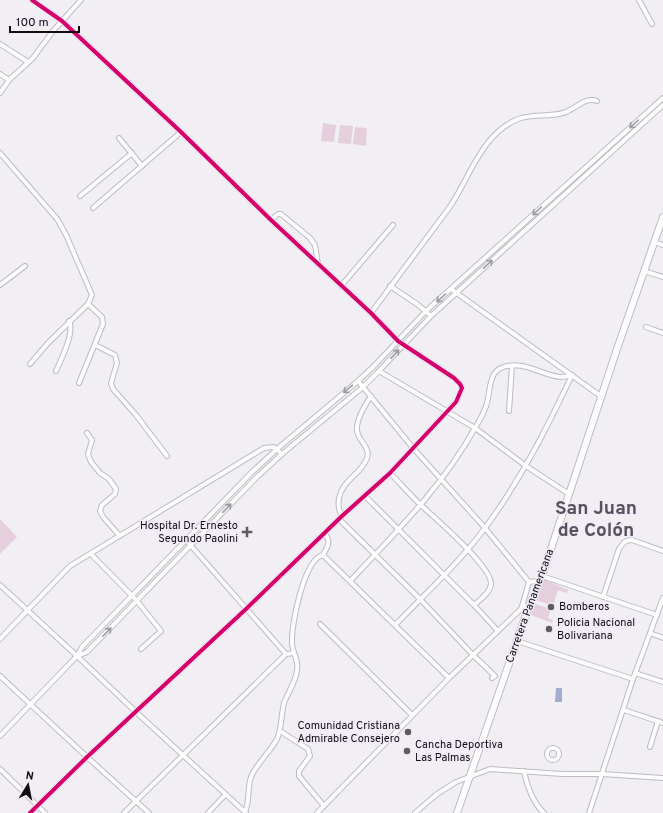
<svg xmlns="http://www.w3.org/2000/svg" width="663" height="813" viewBox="0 0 663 813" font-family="Overpass,sans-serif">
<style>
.green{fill:#e6cfdc}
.water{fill:#a3acd0}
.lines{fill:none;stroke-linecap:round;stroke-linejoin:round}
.minor-casing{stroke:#bebcc0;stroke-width:6}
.primary-casing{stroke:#bebcc0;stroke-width:8}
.minor{stroke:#fdfcfd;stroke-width:4}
.primary{stroke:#fdfcfd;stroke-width:6}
.cycleway-casing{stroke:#f2ebf7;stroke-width:6}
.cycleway{stroke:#d6006c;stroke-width:4}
.oneway{stroke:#9e9c9f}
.poi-dot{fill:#5f5c60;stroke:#f2ebf7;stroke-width:1.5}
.labels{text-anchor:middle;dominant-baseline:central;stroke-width:3;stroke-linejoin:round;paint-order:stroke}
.poi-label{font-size:11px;fill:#100d11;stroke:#f2ebf7;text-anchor:start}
.street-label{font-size:11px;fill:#100d11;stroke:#f2ebf7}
.town-label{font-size:19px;font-weight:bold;fill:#57525c;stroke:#f2ebf7}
</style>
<rect width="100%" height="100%" fill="#f1eef4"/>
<!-- green -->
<g class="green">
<polygon points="323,123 336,125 334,142 321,141"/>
<polygon points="340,125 353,126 351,144 338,143"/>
<polygon points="355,127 367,128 366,146 353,144"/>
<polygon points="0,519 17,537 0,554"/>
<polygon points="543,579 568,590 567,593 558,590 553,606 536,600"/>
<polygon points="535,604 551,609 548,618 553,620 552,623 531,615"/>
</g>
<!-- water -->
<polygon class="water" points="556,688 562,688 562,702 555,702"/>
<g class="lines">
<!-- minor casing -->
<g class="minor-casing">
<g id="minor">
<polyline points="639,0 652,24"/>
<polyline points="0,44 28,62"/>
<polyline points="0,74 9,80"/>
<polyline points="0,93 9,80 33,58 53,31 81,0"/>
<polyline points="119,138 142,166"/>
<polyline points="0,153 58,220 67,237 92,295 88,304 48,343 30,364"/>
<polyline points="80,196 132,153"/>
<polyline points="93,208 181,132"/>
<polyline points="271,220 278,214 281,214 310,238 315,245 318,264"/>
<polyline points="654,242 663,245"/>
<polyline points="644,271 663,277"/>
<polyline points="0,285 25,266"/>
<polyline points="341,286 393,225"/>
<polyline points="390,286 417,304 431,316"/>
<polyline points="451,289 602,397"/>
<path d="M371,313L449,208C470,178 482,131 521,118C535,114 549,117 563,113C575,110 585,96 597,101"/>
<polyline points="646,327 663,333"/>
<polyline points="95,345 115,355 117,363 111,383 113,389 136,415 167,456"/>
<path d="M56,371C61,359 75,333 69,321"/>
<polyline points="379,371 475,428 526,466 569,494"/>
<polyline points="358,381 413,448 485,528 529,582"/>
<polyline points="79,383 103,324 102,317 88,304"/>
<polyline points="509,411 512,366"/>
<polyline points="87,433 92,440 88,454 91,462 100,473 109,479 116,489 115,494 102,505 100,511 103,517 120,536"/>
<path d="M390,473C401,484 411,496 422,506C436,519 492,567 491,584C490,593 480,600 474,605"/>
<polyline points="365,496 474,605 498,631"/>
<path d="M342,516C338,510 338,505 339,498C343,479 361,475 367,458C371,447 357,440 357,430C356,419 365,405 371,396"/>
<polyline points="339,519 420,599 473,655 495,676 492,678"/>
<polyline points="186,540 286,654"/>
<polyline points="91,554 137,601 161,631 141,649"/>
<polyline points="323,555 449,678"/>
<polyline points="542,576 657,615"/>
<path d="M351,580C397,531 442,487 475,428C480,420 485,411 487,403C490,392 489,373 501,368C522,359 541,375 560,377C564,377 569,376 572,375"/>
<polyline points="0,585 77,656 136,712 246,813"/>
<path d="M603,597L619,549C623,543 625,540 632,540L663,551"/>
<polyline points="527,612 523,603 529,582 538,581 539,582"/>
<polyline points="320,624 412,715"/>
<path d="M396,624C426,593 459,563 485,528C520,481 547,428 572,375"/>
<polyline points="650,633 663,638"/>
<polyline points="0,639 70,566 264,448 274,447 282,454"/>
<polyline points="517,641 633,679"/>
<polyline points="78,656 87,652 257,477 282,454 363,387 378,372 431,316 663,105"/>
<polyline points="635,673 663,682"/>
<polyline points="0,676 87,757 149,813"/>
<polyline points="624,710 663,723"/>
<polyline points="280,731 308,749 310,756 299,771 299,776 324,806"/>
<polyline points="0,736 77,656 82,647 252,472 277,449 358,381 373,367 426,311 663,98"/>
<polyline points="650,747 658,721"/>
<circle cx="553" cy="754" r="6"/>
<polyline points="0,769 45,813"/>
<path d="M524,771C527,785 533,803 544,813"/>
<path d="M245,812C250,801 247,788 251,777C257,763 270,752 277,739C282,728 281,715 284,703C288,692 296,682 297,670C299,660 292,652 292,643C291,625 304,559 323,555C328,545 331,543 325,533"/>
<polyline points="30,813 87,757 246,609 342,516 390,473 456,402 462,388 460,384 454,378 398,341 371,313 271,220 181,132 62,21 32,0"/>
<polyline points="124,813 286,654 294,653"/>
<polyline points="208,813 225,795"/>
<polyline points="317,813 449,678 521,609 523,603"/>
<polyline points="415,813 437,794 456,782 490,769 562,774 602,774 663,778"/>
<polyline points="589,813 633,679 663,598"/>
</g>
</g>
<!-- primary casing -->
<g class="primary-casing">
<polyline id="primary" points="457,813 527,612 542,576 617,349 663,217"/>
</g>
<!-- minor -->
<use href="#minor" class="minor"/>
<!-- primary -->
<use href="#primary" class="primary"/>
<!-- cycleway casing -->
<g class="cycleway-casing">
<polyline id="cycleway" points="30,813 87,757 246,609 342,516 390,473 456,402 462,388 460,384 454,378 398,341 371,313 271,220 181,132 62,21 32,0"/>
</g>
<!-- cycleway -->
<use href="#cycleway" class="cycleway"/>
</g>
<!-- one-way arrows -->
<defs><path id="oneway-shaft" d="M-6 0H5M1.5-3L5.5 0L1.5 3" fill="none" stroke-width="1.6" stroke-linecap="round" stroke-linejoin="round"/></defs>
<g class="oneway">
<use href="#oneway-shaft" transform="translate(634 124) rotate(138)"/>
<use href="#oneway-shaft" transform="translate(537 211) rotate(138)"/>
<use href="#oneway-shaft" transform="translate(488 264) rotate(-43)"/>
<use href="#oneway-shaft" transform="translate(441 298) rotate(138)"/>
<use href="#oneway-shaft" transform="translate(395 354) rotate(-47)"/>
<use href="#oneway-shaft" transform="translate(348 389) rotate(140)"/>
<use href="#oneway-shaft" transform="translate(227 508) rotate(-46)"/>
<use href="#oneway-shaft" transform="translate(107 632) rotate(-46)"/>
</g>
<!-- markers -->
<g class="poi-dot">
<path d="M245 526h4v4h4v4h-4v4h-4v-4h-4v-4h4z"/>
<circle cx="551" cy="607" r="4"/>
<circle cx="549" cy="629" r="4"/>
<circle cx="408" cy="732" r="4"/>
<circle cx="407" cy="751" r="4"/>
</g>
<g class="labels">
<!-- poi labels -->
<g class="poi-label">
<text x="238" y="526" text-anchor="end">Hospital Dr. Ernesto<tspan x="238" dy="13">Segundo Paolini</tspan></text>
<text x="559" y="607">Bomberos</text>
<text x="557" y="623">Policia Nacional<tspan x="557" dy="13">Bolivariana</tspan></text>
<text x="400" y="726" text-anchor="end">Comunidad Cristiana<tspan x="400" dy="13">Admirable Consejero</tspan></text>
<text x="415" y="745">Cancha Deportiva<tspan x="415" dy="13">Las Palmas</tspan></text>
</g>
<!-- street labels -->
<g class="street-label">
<text transform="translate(530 606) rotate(-70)">Carretera Panamericana</text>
</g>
<!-- town labels -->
<g class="town-label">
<text x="596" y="509">San Juan<tspan x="596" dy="22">de Colón</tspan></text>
</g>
</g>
<!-- north arrow -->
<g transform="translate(28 785) rotate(10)" stroke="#f2ebf7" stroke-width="3" paint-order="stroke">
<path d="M0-3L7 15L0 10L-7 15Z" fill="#100d11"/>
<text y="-6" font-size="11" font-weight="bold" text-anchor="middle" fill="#100d11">N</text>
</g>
<!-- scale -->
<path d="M10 26v6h69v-6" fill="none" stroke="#100d11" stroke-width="2"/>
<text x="16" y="26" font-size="12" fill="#100d11" stroke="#f2ebf7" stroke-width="3" paint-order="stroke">100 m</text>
</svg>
